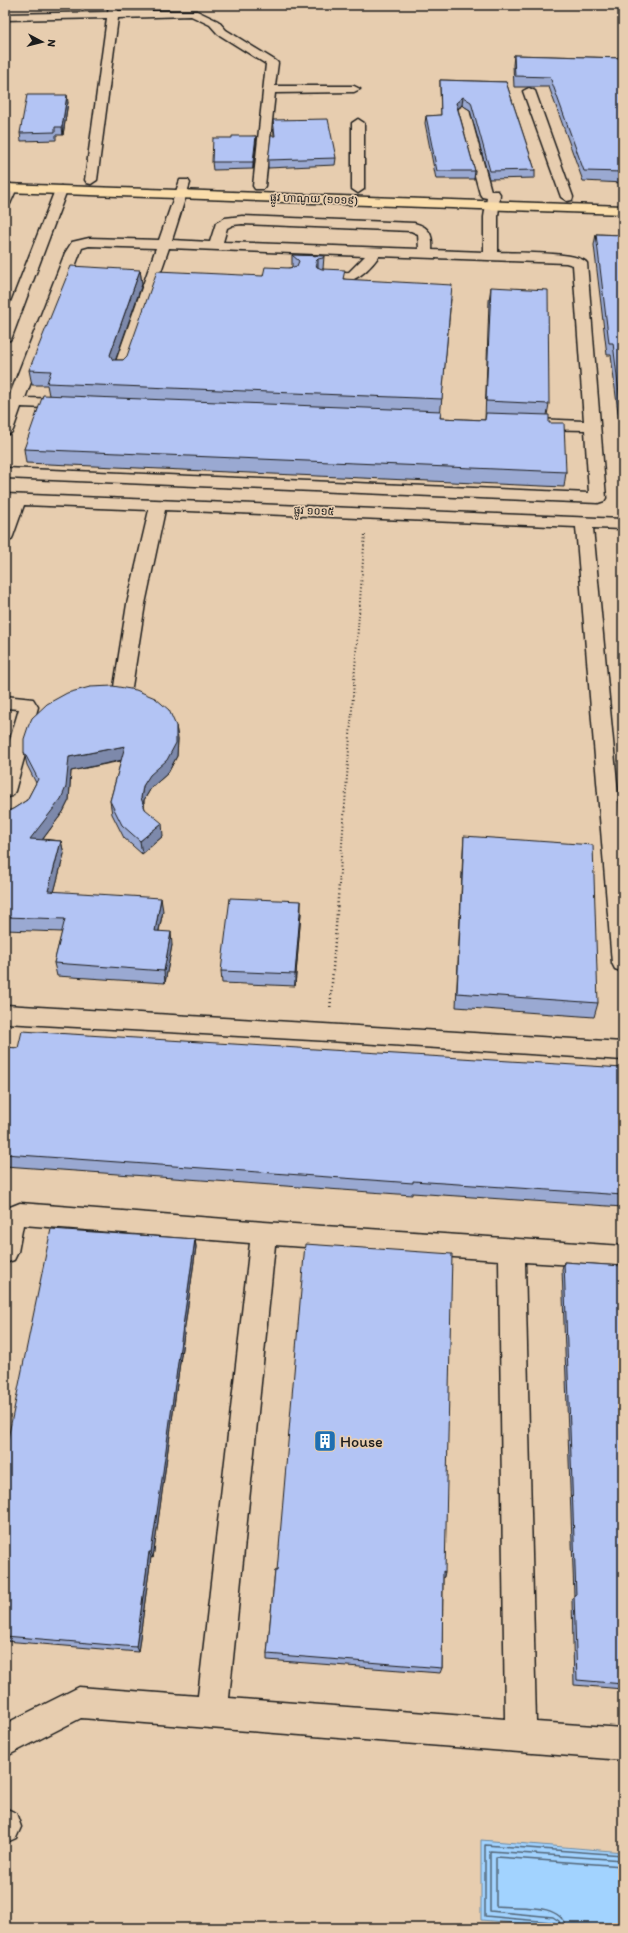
<svg xmlns="http://www.w3.org/2000/svg" width="628" height="1933" viewBox="0 0 628 1933" font-family="Itim,'Noto Sans Khmer',sans-serif">
<style>
.water{fill:#a2d3ff;stroke:#6c8aa4}
.lines{fill:none;stroke-linecap:round;stroke-linejoin:round}
.shore{stroke:#526577;stroke-width:1.5}
.minor-casing{stroke:#1c1c1c;stroke-width:3}
.major-casing{stroke:#1c1c1c;stroke-width:3}
.path-far1{stroke:#1c1c1c;stroke-width:2;stroke-dasharray:1 2.5;stroke-linecap:butt}
.path{stroke:#1c1c1c;stroke-width:2.5;stroke-dasharray:1 3;stroke-linecap:butt}
.minor{fill:#e7cdaf;fill-rule:evenodd}
.major{fill:#faddab;fill-rule:evenodd}
.wall{fill:#9aa9d2;stroke:#1c1c1c}
.shaded-wall{fill:#7d89ab;stroke:#1c1c1c}
.building{fill:#b3c4f4;stroke:#1c1c1c}
.labels{text-anchor:middle;dominant-baseline:central;stroke-width:3.5;stroke-linejoin:round;paint-order:stroke}
.far-street-label{font-size:11px;fill:#1c1c1c;stroke:#e7cdaf}
.near-poi-label{font-size:16px;fill:#1c1c1c;stroke:#e7cdaf;text-anchor:start}
</style>
<rect width="100%" height="100%" fill="#e7cdaf"/>
<filter id="ink" filterUnits="userSpaceOnUse"><feTurbulence type="fractalNoise" baseFrequency=".025" numOctaves="2"/><feDisplacementMap in="SourceGraphic" scale="8" xChannelSelector="R" yChannelSelector="G"/><feConvolveMatrix kernelMatrix="1 2 1 2 8 2 1 2 1" color-interpolation-filters="sRGB"/></filter>
<g filter="url(#ink)">
<!-- water -->
<polygon class="water" points="481,1840 623,1852 623,1928 574,1928 481,1920"/>
<g class="lines">
<!-- shore -->
<g class="shore">
<polyline points="555,1928 555,1924 551,1922 485,1916 485,1845 623,1855"/>
<polyline points="561,1928 559,1921 553,1917 490,1911 490,1851 623,1860"/>
<path d="M567,1928C559,1901 518,1909 496,1906V1857L623,1866"/>
</g>
<!-- minor casing -->
<g class="minor-casing">
<g id="minor">
<polygon points="109,5 119,5 118,11 197,11 218,21 226,30 276,61 278,63 275,86 354,86 360,89 354,92 275,93 265,186 263,189 255,189 253,186 266,64 218,34 210,25 191,16 118,18 97,180 91,184 87,183 85,180 107,18 5,20 5,14 108,12"/>
<polygon points="529,88 535,91 573,197 572,200 567,201 561,197 523,91"/>
<path d="M463,106L469,110L491,191H498L500,194L498,217V252C514,253 579,251 587,263L606,498L604,501L598,503L5,478V468L589,493L585,430L535,429L530,427L527,424L530,421L535,419L584,421L573,265L566,263L379,256C362,279 348,287 318,280L316,277L318,274L349,272L365,256L169,248L127,370L125,373H115L113,370L156,248L89,246L82,248L25,398L71,399L76,401L79,404L76,407L71,409L21,407L13,430L11,433L5,435V410L7,402L65,253L72,242L89,238L159,240L180,180H188L190,183L172,240L210,242L216,223L225,218L242,216L414,223C430,227 433,235 432,250L484,252V217L487,198L482,197L480,194L457,110ZM242,224L411,231L418,234L419,249L223,242L227,228L233,225Z"/>
<polygon points="358,119 364,123 364,189 358,193 352,189 352,123"/>
<polygon points="11,184 17,188 10,204 5,205 5,188"/>
<polygon points="61,186 67,190 12,337 10,340 5,341 5,318 55,190"/>
<polygon points="5,494 623,519 623,529 593,528 623,847 623,972 615,969 612,963 576,527 165,510 145,604 131,693 129,697 122,699 115,697 113,693 127,604 149,510 24,505 13,536 11,540 5,541 5,511 7,504 5,504"/>
<polygon points="5,696 33,699 38,707 15,791 12,796 5,798 5,757 19,709 5,708"/>
<polygon points="5,1005 623,1042 623,1060 329,1041 5,1023"/>
<path d="M20,1203L264,1222L623,1246V1268L525,1262L536,1722L623,1728V1760L81,1718L5,1757V1724L79,1687L198,1696L250,1243L23,1225L18,1252L14,1260L5,1263V1209ZM275,1245L499,1260L505,1719L229,1698Z"/>
<polygon points="5,1808 16,1813 21,1827 16,1838 5,1843"/>
</g>
</g>
<!-- major casing -->
<g class="major-casing">
<polygon id="major" points="5,184 623,206 623,214 5,192"/>
</g>
<!-- path-far1 -->
<polyline class="path-far1" points="339,885 365,533"/>
<!-- path -->
<polyline class="path" points="330,1011 339,884"/>
<!-- minor -->
<use href="#minor" class="minor"/>
<!-- major -->
<use href="#major" class="major"/>
</g>
<!-- wall -->
<g class="wall">
<polygon points="514,55 623,58 623,183 583,181 549,87 514,87 513,65"/>
<polygon points="440,80 506,82 535,170 535,178 489,179 470,110 462,105 458,109 475,171 474,179 436,179 425,123 426,116 441,115 440,87"/>
<polygon points="68,102 63,135 56,135 56,140 21,141 20,133"/>
<polygon points="273,120 336,158 335,165 268,168 268,160 274,136"/>
<polygon points="256,136 256,144 253,169 213,170 212,162 232,138"/>
<polygon points="596,234 623,235 623,454 611,355 607,355 594,245"/>
<polygon points="292,255 324,256 323,269 344,279 451,299 440,418 485,420 489,301 491,287 549,404 547,415 549,423 566,472 564,487 26,463 24,449 49,395 47,385 32,385 29,370 140,270 142,284 115,360 123,360 263,276 292,267"/>
<polygon points="176,726 178,739 177,756 168,773 151,788 144,800 144,804 145,809 163,836 142,854 124,838 112,814 110,801 121,761 71,771 69,800 63,812 43,839 61,841 64,854 54,892 163,911 159,931 172,945 165,983 57,976 54,963 62,932 5,930 5,812 13,809 27,800 36,783 27,765 24,752"/>
<polygon points="464,836 598,1003 594,1017 456,1007 463,851"/>
<polygon points="301,913 295,986 222,983 221,971"/>
<polygon points="5,1047 18,1048 623,1068 623,1207 412,1193 412,1195 5,1166"/>
<polygon points="195,1239 196,1247 162,1492 153,1558 151,1557 138,1652 5,1641 5,1453"/>
<polygon points="564,1262 623,1266 623,1689 574,1685 572,1600 574,1596 562,1269"/>
<polygon points="275,1571 445,1572 444,1577 443,1577 442,1668 440,1673 267,1660 267,1654"/>
</g>
<!-- shaded-wall -->
<g class="shaded-wall">
<polygon points="67,95 68,102 63,135 62,127"/>
<polygon points="463,97 462,105 456,110 456,103"/>
<polygon points="256,136 256,144 253,169 253,162"/>
<polygon points="318,259 318,272 315,262"/>
<polygon points="140,270 142,284 112,370 110,355"/>
<polygon points="176,726 178,739 177,756 168,773 151,788 144,800 143,811 141,798 143,786"/>
<polygon points="125,746 127,759 71,771 69,800 63,812 33,852 30,839 69,757"/>
<polygon points="162,823 163,836 142,854 140,841"/>
<polygon points="61,841 64,854 51,904 48,891"/>
<polygon points="161,898 163,911 156,944 155,931"/>
<polygon points="301,901 301,913 295,986 295,974"/>
<polygon points="171,932 172,945 165,983 164,971"/>
<polygon points="195,1239 196,1247 153,1558 151,1552"/>
<polygon points="149,1552 151,1557 138,1652 136,1647"/>
</g>
<!-- building -->
<g class="building">
<polygon points="514,55 623,58 623,172 584,171 550,77 515,76"/>
<polygon points="440,80 506,82 535,170 490,171 471,102 463,97 456,103 475,171 437,171 426,116 441,115"/>
<polygon points="27,95 67,95 62,127 55,127 55,132 20,133"/>
<polygon points="328,119 336,158 268,160 271,136 275,136 273,120"/>
<polygon points="232,136 256,136 253,162 212,162 213,138 232,138"/>
<polygon points="596,234 623,235 623,426 613,343 609,343"/>
<polygon points="292,255 324,256 323,258 318,259 315,262 317,267 322,269 345,270 343,279 452,285 442,399 47,383 51,371 29,370 71,266 140,270 110,355 113,360 123,360 127,356 157,271 263,276 265,267 289,268 297,266 299,261"/>
<polygon points="491,287 548,290 549,404 486,401"/>
<polygon points="43,395 441,411 440,418 485,420 486,413 549,415 549,423 564,423 566,472 24,449"/>
<polygon points="113,686 136,690 155,698 169,710 176,726 176,743 167,760 150,775 143,786 141,798 145,809 162,823 140,841 122,825 110,801 125,746 69,757 66,787 61,799 30,839 61,841 48,891 161,898 155,931 171,932 164,971 54,963 65,919 5,917 5,812 13,809 27,800 38,779 24,752 24,739 28,727 32,718 47,704 67,693 90,687"/>
<polygon points="464,836 593,845 598,1003 457,993"/>
<polygon points="230,898 301,901 295,974 221,971"/>
<polygon points="22,1031 623,1068 623,1195 413,1181 413,1183 5,1154 5,1047 18,1048"/>
<polygon points="51,1229 195,1239 161,1486 151,1552 149,1552 136,1647 5,1636 5,1453"/>
<polygon points="305,1244 452,1254 445,1572 443,1571 442,1668 267,1654 275,1571 277,1571"/>
<polygon points="564,1262 623,1266 623,1684 577,1680 574,1595 576,1595"/>
</g>
</g>
<!-- icons -->
<defs>
<g id="building-square" transform="scale(1.15)"><rect x="-9" y="-9" width="18" height="18" rx="4" fill="#1f6fb2" stroke="#e7cdaf"/><path d="M-4-6H4V6H1V3H-1V6H-4ZM-2.5-4.3h1.7v1.8h-1.7ZM.8-4.3h1.7v1.8H.8ZM-2.5-1h1.7V.8h-1.7ZM.8-1h1.7V.8H.8Z" fill="#fff"/></g>
</defs>
<g fill-rule="evenodd">
<use href="#building-square" x="325" y="1441"/>
</g>
<g class="labels">
<!-- far-street labels -->
<g class="far-street-label">
<text transform="translate(314 199) rotate(2)">ផ្លូវ ហាណូយ (១០១៩)</text>
<text transform="translate(314 511) rotate(2)">ផ្លូវ ១០១៥</text>
</g>
<!-- near-poi labels -->
<g class="near-poi-label">
<text x="340" y="1441">House</text>
</g>
</g>
<!-- margin -->
<rect width="628" height="1933" fill="none" stroke="#e7cdaf" stroke-width="20"/>
<rect x="10" y="10" width="608" height="1913" fill="none" stroke="#1c1c1c" stroke-width="1.5" filter="url(#ink)"/>
<!-- north arrow -->
<g transform="translate(42 42) rotate(97)" stroke="#e7cdaf" stroke-width="3" paint-order="stroke">
<path d="M0-3L7 15L0 10L-7 15Z" fill="#1c1c1c"/>
<text y="-6" font-size="11" font-weight="bold" text-anchor="middle" fill="#1c1c1c">N</text>
</g>
</svg>
